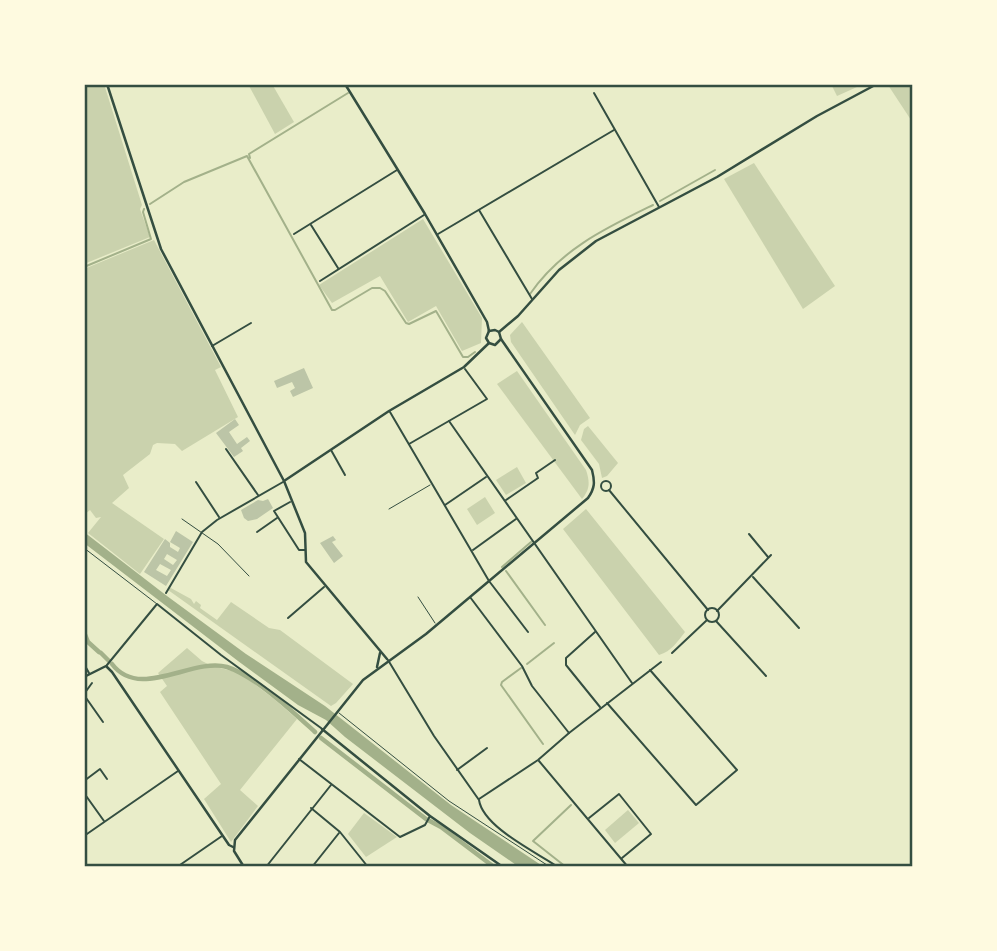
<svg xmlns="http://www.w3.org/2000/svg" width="997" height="951" viewBox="0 0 997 951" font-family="Jost,sans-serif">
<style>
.green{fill:#cad2ad}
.water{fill:#a3b18a}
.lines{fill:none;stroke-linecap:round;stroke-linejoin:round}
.stream{stroke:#a3b18a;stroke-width:2}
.canal{stroke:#a3b18a;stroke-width:4.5}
.building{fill:#bcc5a7;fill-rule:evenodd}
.service{stroke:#344e41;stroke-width:1}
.minor{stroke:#344e41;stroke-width:2}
.tertiary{stroke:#344e41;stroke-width:2.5}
.primary{stroke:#344e41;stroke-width:2.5}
.neatline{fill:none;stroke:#344e41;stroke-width:2.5}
</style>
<rect width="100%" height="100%" fill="#e9edc9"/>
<!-- green -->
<g class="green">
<polygon points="84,84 104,84 142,205 140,209 150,237 84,264"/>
<polygon points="248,84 272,84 294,122 275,134"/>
<polygon points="831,84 856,84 857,87 837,96"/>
<polygon points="890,84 913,84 913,123 888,85"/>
<polygon points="754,163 835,286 803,309 724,179"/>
<polygon points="423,219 482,318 481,343 462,351 436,306 408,322 380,276 332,303 319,285"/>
<polygon points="154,240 221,367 215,370 238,417 182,451 175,444 157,443 153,445 150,454 123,475 129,488 112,503 164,539 140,574 88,533 101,517 96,518 90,510 84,515 84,269"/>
<polygon points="522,322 590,418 580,425 575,435 511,342 510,335"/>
<path d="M517,371L586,470C590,482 590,489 582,499L497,384Z"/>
<polygon points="588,426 618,463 607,476 602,478 599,464 581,440 584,429"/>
<polygon points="517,467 526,483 506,495 496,480"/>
<polygon points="485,497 495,513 477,525 467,509"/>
<path d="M586,509L685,632C677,642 672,651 659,655L563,529Z"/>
<polygon points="169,587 191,599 194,604 196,601 201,605 200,608 217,620 231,602 269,628 280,630 353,684 336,703 331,706 168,590"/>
<polygon points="187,648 202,661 212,666 240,673 274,699 297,719 240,790 258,806 231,842 204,799 221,784 160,692 167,686 158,673"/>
<polygon points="628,810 639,823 615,843 605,830"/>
<polygon points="364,813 397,837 366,857 348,834"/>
</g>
<!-- water -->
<polygon class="water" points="84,532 167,596 246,654 325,706 451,805 544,867 519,867 470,833 345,737 326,720 298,705 238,661 84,543"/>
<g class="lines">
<!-- stream -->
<g class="stream">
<polyline points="250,158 249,154 348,93"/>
<polyline points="660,201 715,170"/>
<polyline points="150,204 184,182 247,156 332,310 335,310 372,288 380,288 385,291 406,323 409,324 436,311 463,357 468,357 475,352"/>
<polyline points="84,267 151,239 143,212 144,209"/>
<path d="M530,294C561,249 606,228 653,205"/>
<polyline points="502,567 531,542"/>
<polyline points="506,571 545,625"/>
<polyline points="527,664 554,643"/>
<polyline points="521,668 502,682 501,685 543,744"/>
<polyline points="566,867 533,841 571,805"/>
</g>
<!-- canal -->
<g class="canal">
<polyline points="84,632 88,642 99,652"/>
<polyline points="101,653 109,661"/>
<path d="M112,664C140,701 192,657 227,667C255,676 293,712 315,732"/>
<polyline points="321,738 426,819 441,827 494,867"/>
</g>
</g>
<!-- building -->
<g class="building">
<polygon points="304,368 313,388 293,397 290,391 295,388 292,382 277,388 274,381"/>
<polygon points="235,419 239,425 229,432 237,444 247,437 250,441 241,448 243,451 234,457 216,433"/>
<polygon points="268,499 273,508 257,519 248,521 244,518 241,510 258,500 263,501"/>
<path d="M176,531L193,542L166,586L144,572L165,539L170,543V547L178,552L180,548L170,542ZM167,554L177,560L173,565L164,559ZM160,564L171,570L167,576L156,570Z"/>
<polygon points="333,536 336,540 332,542 343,556 334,563 320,543"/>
</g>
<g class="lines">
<!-- service -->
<g class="service">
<polyline points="389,509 430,485"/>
<polyline points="182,519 218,544 249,576"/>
<polyline points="84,548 157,604"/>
<polyline points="418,597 435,623"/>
<polyline points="339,713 449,801 550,867"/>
</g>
<!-- minor -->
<g class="minor">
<polyline points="594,93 659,207"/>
<polyline points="479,210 532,299"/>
<polyline points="311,225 338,268"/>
<polyline points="294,234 397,170"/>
<polyline points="438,234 614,130"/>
<polyline points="320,281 424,215"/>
<polyline points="212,346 251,323"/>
<polyline points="390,412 489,581 528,632"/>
<polyline points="449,421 632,683"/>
<polyline points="409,444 487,399 465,369"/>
<polyline points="226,449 258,495"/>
<polyline points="331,450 345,475"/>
<circle cx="606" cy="486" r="5"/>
<polyline points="196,482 219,517"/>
<polyline points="609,490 708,610"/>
<polyline points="506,500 538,478 536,473 555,460"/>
<polyline points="290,502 274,511 299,550 305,550"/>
<polyline points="445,505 486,477"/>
<polyline points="257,532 277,518"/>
<polyline points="749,534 768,557"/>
<polyline points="473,550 516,519"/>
<polyline points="753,577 799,628"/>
<polyline points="166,593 202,532 217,520 283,482"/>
<polyline points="470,597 522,666 532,686 569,733"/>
<circle cx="712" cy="615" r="7"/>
<polyline points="717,611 771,555"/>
<polyline points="288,618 324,587"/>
<polyline points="716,621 766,676"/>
<polyline points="595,632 566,658 566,665 600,707"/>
<polyline points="672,653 707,620"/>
<path d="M388,660L434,736L479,800C483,827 536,852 558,867"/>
<polyline points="84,664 89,673"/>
<polyline points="107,665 157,604 221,655 321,728"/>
<polyline points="84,694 92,683"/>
<polyline points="84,695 103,722"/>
<polyline points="607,703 696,805 737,770 650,670"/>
<polyline points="299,759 400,837 425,825 430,816"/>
<polyline points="539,761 628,867"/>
<polyline points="457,770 487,748"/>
<polyline points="84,781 100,769 107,779"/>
<polyline points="84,793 104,821"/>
<polyline points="479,799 538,760 569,733 661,662"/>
<polyline points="311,808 340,832 368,867"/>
<polyline points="589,818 619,794 651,834 622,858"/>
<polyline points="84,836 178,771"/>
<polyline points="177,867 222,836"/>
<polyline points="266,867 331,785"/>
<polyline points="312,867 339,833"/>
</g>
<!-- tertiary -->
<g class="tertiary">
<polyline points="499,332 518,316 559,270 596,241 717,177 817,116 877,84"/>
<polyline points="284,481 389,411 464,367 489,343"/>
<polyline points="84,677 106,666 112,672 229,845 233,847"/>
<polyline points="322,729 430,816 503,867"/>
</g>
<!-- primary -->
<g class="primary">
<polyline points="107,84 161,249 284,481 305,533 306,562 387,659"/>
<polyline points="345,84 425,214 487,322 489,331"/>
<polyline points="489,331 486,338 489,343 495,345 501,339"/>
<polyline points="377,667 380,653"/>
<path d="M244,867L234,851L235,840L363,680L426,634L588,498C595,488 595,482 592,470L501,339L499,332L495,330L489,331"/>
</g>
</g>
<!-- border -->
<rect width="997" height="951" fill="none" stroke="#fefae0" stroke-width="172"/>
<rect x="86" y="86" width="825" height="779" class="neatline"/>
</svg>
